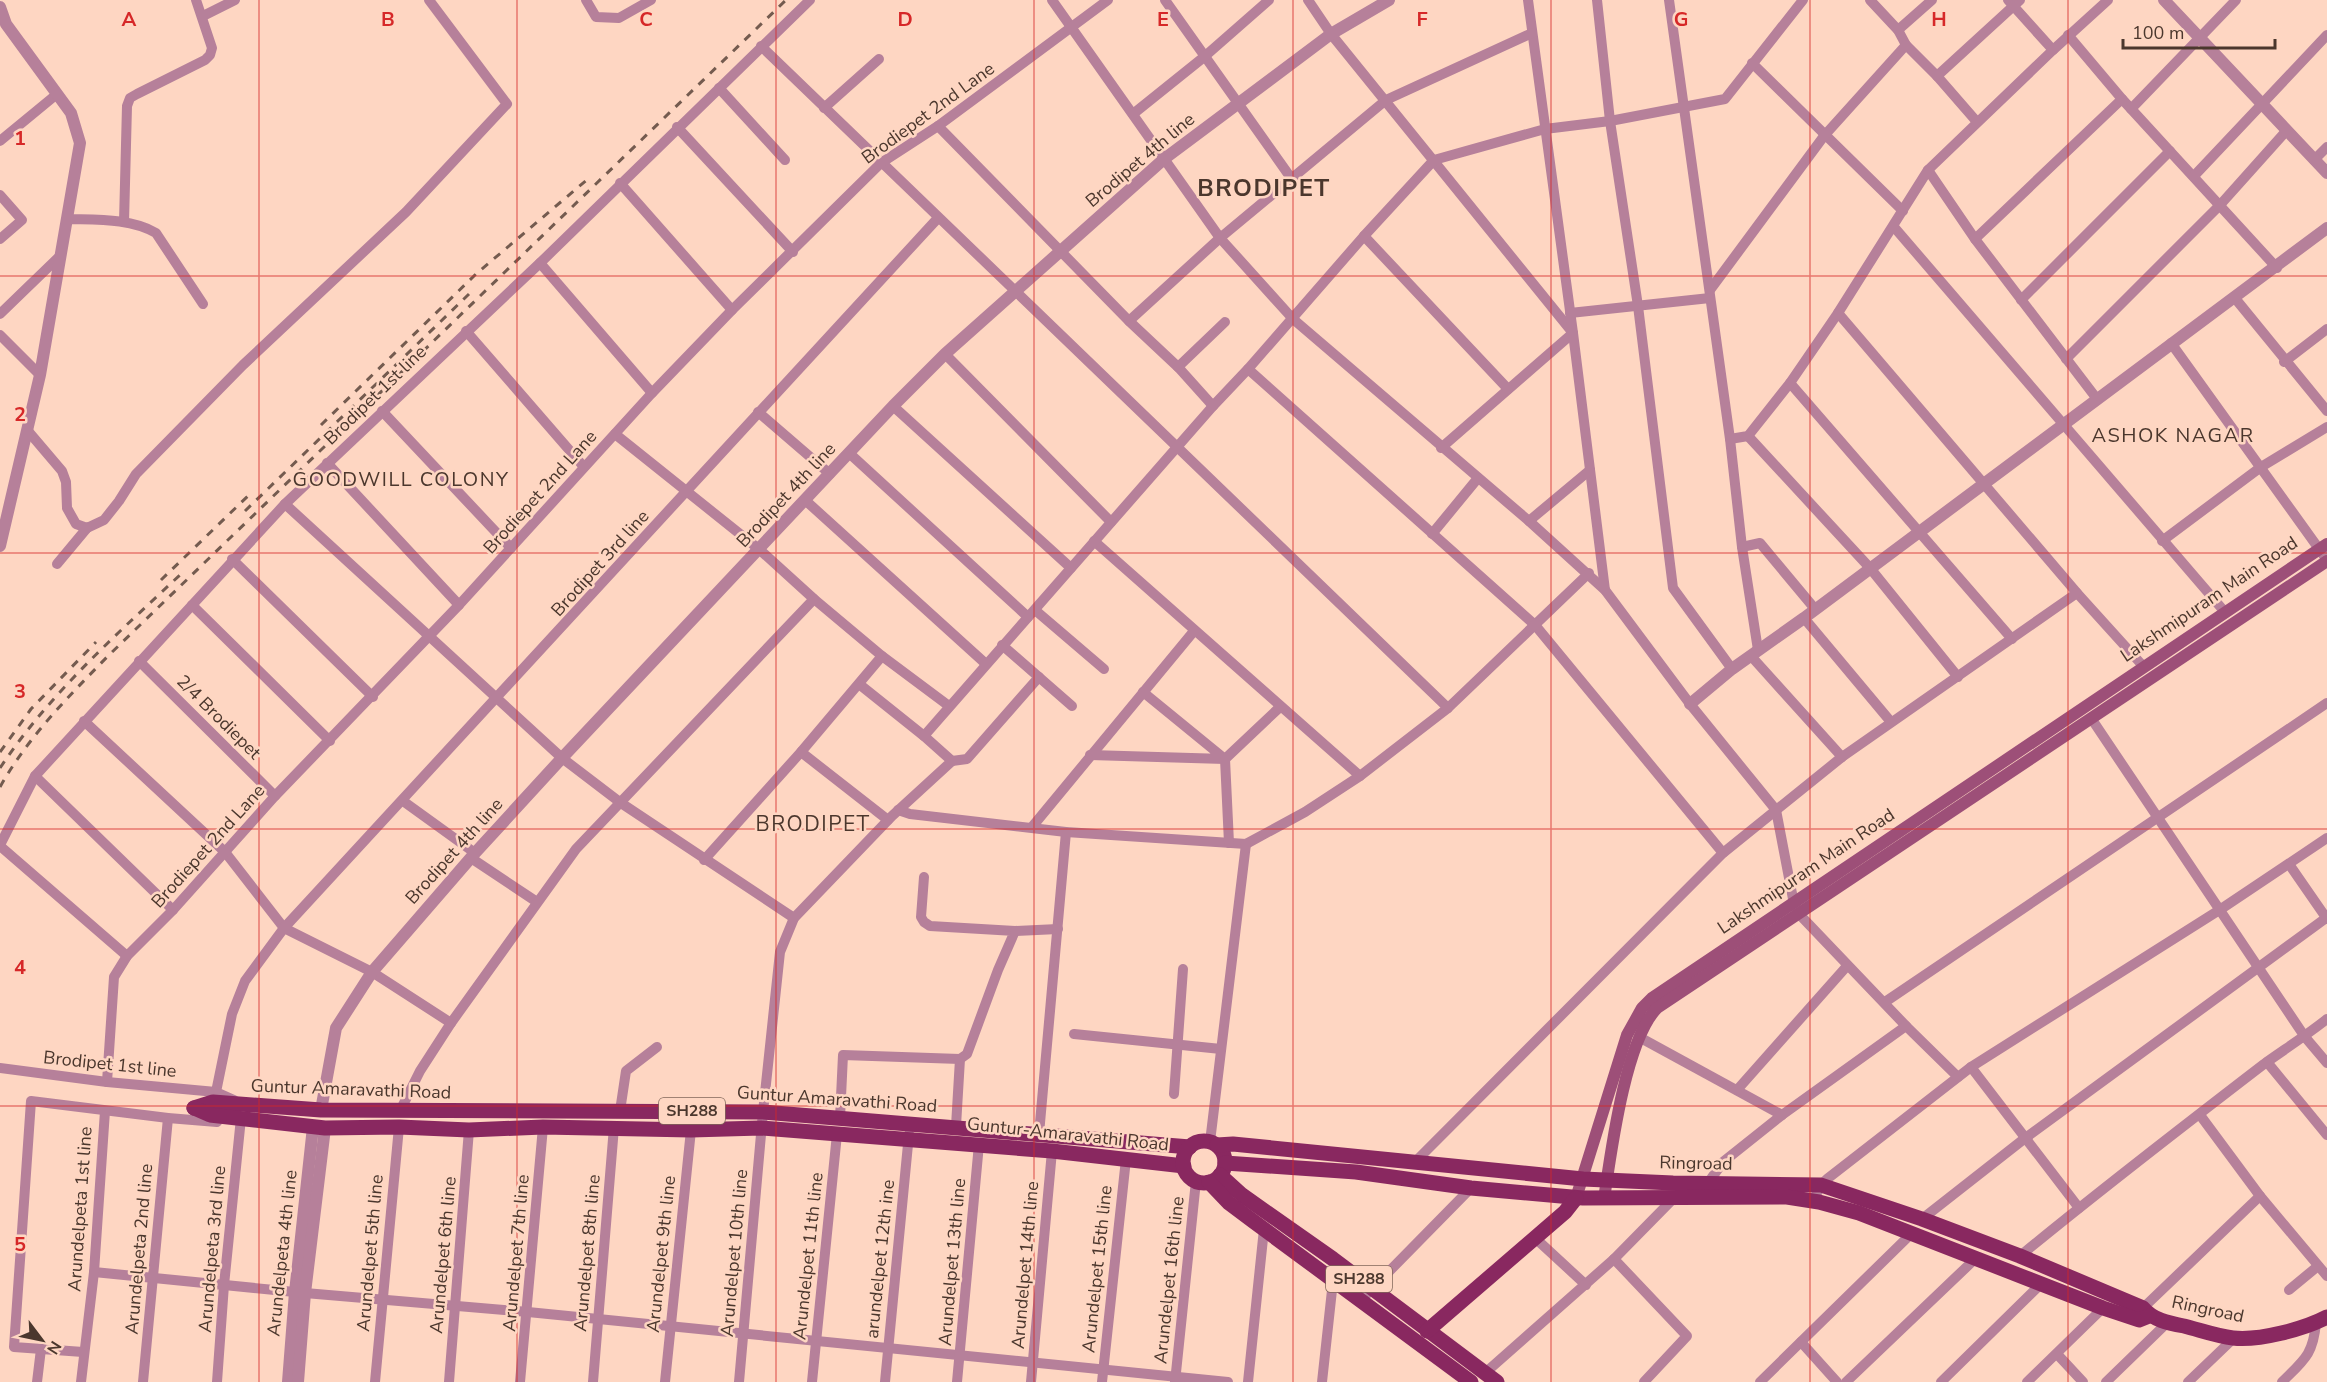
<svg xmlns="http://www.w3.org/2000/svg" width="2327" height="1382" viewBox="0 0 2327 1382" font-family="'Nunito Sans',sans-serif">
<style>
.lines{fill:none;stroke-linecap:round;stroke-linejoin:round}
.minor{stroke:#b6809a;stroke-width:10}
.tertiary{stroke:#b6809a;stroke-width:12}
.secondary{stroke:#9d4f78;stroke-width:12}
.primary{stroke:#892860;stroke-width:15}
.rail{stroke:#745b4f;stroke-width:3;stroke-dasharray:8 8;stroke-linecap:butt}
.grid{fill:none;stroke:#d62828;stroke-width:1.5;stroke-opacity:0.55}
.labels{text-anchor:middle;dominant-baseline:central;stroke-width:5;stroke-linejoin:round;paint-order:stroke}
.shield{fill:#fed6c2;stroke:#81675a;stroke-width:1.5}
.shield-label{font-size:16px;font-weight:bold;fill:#4b372d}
.street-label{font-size:18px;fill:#4b372d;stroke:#fed6c2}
.neighbourhood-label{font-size:20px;letter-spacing:1.5px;fill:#4b372d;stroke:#fed6c2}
.quarter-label{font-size:21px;letter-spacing:1.5px;fill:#4b372d;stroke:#fed6c2}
.district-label{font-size:24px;font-weight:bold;letter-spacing:1.5px;fill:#4b372d;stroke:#fed6c2}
.grid-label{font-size:20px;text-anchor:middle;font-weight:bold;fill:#d62828;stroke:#fed6c2;stroke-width:5;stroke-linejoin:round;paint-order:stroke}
</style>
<rect width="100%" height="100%" fill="#fed6c2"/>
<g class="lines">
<!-- minor -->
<g class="minor">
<polyline points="586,0 596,17 619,18 651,0"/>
<polyline points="1052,0 1220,238 1293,319 1529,521 1605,590 1690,704 1776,810 1794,904 1799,914 1906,1026 1958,1077"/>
<polyline points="1165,0 1291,178"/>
<polyline points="1308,0 1331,34 1573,333 1441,448"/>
<polyline points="1528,0 1573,333 1605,590"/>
<polyline points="1597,0 1610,121 1638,306 1673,588 1732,669"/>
<polyline points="1669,0 1730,439 1742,547 1758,650"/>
<polyline points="1870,0 1898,30 1906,45 1937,76 1977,122"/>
<polyline points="2008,0 2053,50"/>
<polyline points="203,16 235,0"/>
<polyline points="1898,30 1932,0"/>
<polyline points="2068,35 2122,99 2277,268"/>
<polyline points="761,46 1448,708"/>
<polyline points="1752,63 1903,211"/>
<polyline points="1937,76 2020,0"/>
<polyline points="719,88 785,160"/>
<polyline points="824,108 879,59"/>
<polyline points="2131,109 2236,0"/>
<polyline points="1133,114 1204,57 1269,0"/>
<polyline points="938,126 1129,321 1178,367 1213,406"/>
<polyline points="677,127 793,252"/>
<polyline points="0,141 57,94"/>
<polyline points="2314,160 2327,147"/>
<polyline points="1928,170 1975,239 2097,399"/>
<polyline points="2194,176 2327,35"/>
<polyline points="620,183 732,310"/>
<polyline points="0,195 22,220 0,239"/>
<path d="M67,219C96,220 130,218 156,233L203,304"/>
<polyline points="124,222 127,106 130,98 137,94 205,60 210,55 212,48 196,0"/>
<polyline points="1894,227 2224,611"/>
<polyline points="1364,236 1508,389"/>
<polyline points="1975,239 2122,99"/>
<polyline points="540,263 652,393"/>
<polyline points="1710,290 1824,136 1906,45"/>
<polyline points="2234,297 2327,411"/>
<polyline points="2021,300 2170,151"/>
<polyline points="1570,313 1710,298"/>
<polyline points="1838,313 2077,593 2143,666"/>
<polyline points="0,314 61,255"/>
<polyline points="1129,321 1220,238 1386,100 1532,33"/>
<polyline points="466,331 584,467"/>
<polyline points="0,335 40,375"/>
<polyline points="2171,343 2327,560"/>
<polyline points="945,354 1111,522"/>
<polyline points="2066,359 2220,205 2287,130"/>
<polyline points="2284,362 2327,329"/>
<polyline points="1178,367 1225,322"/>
<polyline points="1248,369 1535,625 1723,853"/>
<polyline points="1790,383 2012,639"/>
<polyline points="893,406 1071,568"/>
<polyline points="382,411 511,548"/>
<polyline points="758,412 830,474"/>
<polyline points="28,431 62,471 66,482 67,508 76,524 87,528 104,520 119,501 136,474 243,365 406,212 507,104 429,0"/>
<polyline points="615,434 760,550 814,599 882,656 949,706"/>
<polyline points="1748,436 1870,568 1958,677"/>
<polyline points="1730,439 1748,436 1790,383 1838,313 1928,170 2053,50 2108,0"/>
<polyline points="849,453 1028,617"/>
<polyline points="327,463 459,605"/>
<polyline points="805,500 986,664"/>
<polyline points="285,504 562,758 621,803 794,918"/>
<polyline points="1529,521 1590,470"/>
<polyline points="1432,534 1478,478"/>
<polyline points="1094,541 1360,776"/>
<polyline points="2162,541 2261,467 2327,427"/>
<polyline points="1742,547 1760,543 1815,609"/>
<polyline points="232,559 373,697"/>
<polyline points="57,564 87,528"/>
<polyline points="192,605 330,741"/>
<polyline points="1035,610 1104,669"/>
<polyline points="1804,618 1891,722"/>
<polyline points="1002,645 1072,706"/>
<polyline points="1751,656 1842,757"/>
<polyline points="139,661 275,796"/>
<polyline points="859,684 924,736"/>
<polyline points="2091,718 2305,1037 2327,1063"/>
<polyline points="84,721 225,852 284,928 372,972 451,1023"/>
<polyline points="801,752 888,820"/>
<polyline points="1090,755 1225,759 1143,692"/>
<polyline points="952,761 967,759 1039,677"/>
<polyline points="35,776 173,910"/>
<polyline points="403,801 475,853"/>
<polyline points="898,810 910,814 1066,832 1246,844 1305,812 1360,776 1448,708 1589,573"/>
<polyline points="1032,827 1194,631"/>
<polyline points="1229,843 1225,759 1280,707"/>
<polyline points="0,845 35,776 285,504 540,263 810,0"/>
<polyline points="0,846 127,956"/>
<polyline points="471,858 537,902"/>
<polyline points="704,860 801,752 882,656"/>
<polyline points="2289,864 2327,919"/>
<polyline points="924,877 921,917 924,922 930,926 1015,931 998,970 967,1054 960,1059 956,1126"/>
<polyline points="1015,931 1058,929"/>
<polyline points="1885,1002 2327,703"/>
<polyline points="1074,1034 1221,1049"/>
<polyline points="1639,1037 1782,1115"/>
<polyline points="2267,1062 2327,1135"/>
<polyline points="1971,1067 2079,1208"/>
<polyline points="0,1068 107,1082 216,1092"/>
<polyline points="107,1082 114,977 127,956 173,910 275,796 459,605 652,393 732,310 881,163 938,126 1108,0"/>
<polyline points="1737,1090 1847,966"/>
<polyline points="1174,1094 1183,969"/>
<polyline points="234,1100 216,1092 232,1014 245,981 284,928 938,218"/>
<polyline points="400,1111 420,1071 451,1023 576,849 814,599"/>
<polyline points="620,1111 626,1071 657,1047"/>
<polyline points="2200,1115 2260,1196 2327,1276"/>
<polyline points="840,1118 843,1055 960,1059"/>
<polyline points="1039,1134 1066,832"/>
<polyline points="1210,1142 1246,844"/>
<polyline points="1415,1162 1723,853 1842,757 2077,593"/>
<polyline points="1708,1183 1723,1162 1782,1115 1906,1026"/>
<polyline points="1813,1201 1821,1185 1827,1179 1971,1067 2221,909 2327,838"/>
<polyline points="1922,1219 2024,1139 2326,918"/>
<polyline points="1534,1237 1586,1285"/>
<path d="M2020,1256C2100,1190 2182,1127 2264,1064C2285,1049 2307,1035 2327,1019"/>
<polyline points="1614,1259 1687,1336 1644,1382"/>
<polyline points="94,1272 305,1293 528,1312 1228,1382"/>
<polyline points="2289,1290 2318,1266"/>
<polyline points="1360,1301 1471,1188"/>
<polyline points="2143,1308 2260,1196"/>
<polyline points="1801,1342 1837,1382"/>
<polyline points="83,1352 14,1347 31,1101 168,1118 217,1122"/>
<polyline points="2057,1354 2083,1382"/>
<polyline points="1485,1373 1614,1259 1673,1199"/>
<polyline points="37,1382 41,1349"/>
<polyline points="81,1382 94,1272 105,1111"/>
<polyline points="143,1382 168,1118"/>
<polyline points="217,1382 224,1285 241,1118"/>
<polyline points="375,1382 399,1127"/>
<polyline points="449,1382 469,1130"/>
<polyline points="520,1382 543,1127"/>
<polyline points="593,1382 614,1127"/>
<polyline points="665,1382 691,1130"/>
<polyline points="739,1382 763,1112 780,952 794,918 892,816 952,761 924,736 1213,406 1248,369 1364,236 1434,160 1545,129 1610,121 1725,99 1803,0"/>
<polyline points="812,1382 837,1134"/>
<polyline points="885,1382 909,1134"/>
<polyline points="957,1382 979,1144"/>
<polyline points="1031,1382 1052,1151"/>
<polyline points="1102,1382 1126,1159"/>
<polyline points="1175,1382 1196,1181"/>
<polyline points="1248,1382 1264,1229"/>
<polyline points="1322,1382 1333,1281"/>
<polyline points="1760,1382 1911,1234"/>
<polyline points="1846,1382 1976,1258"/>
<polyline points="1941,1382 2042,1283"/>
<polyline points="2027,1382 2103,1308"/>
<polyline points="2106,1382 2168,1322"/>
<polyline points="2188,1382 2234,1338"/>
<path d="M2282,1382C2304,1360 2313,1355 2316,1323"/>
</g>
<!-- tertiary -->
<g class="tertiary">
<polyline points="2164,0 2327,173"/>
<polyline points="0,7 6,24 71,113 80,143 40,375 0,546"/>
<polyline points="1690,704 1732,669 1804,618 2327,228"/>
<polyline points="321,1110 336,1028 372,972 475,853 562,758 893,406 945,354 1164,159 1331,34 1389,0"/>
<polyline points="288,1382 295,1292 313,1127"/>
<polyline points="298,1382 305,1293 325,1128"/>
</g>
<!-- secondary -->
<g class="secondary">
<polyline points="1576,1198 1627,1035 1642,1008 1652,998 2327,544"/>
<path d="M1604,1199C1611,1152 1625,1041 1657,1008L2327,561"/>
</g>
<!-- primary -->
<g class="primary">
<polyline points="194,1108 213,1102 321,1110 763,1112 1190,1147"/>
<polyline points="194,1108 210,1115 325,1128 399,1127 469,1130 543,1127 691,1130 761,1128 1052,1151 1184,1166"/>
<circle cx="1204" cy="1162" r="21"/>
<path d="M1217,1145L1233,1144L1583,1179L1673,1183L1821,1185L1922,1219L2020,1256L2143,1308C2153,1320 2168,1323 2184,1326C2200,1330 2217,1336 2233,1338C2259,1341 2304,1329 2327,1317"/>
<polyline points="1225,1163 1356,1172 1471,1188 1583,1198 1787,1197 1819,1202 1859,1213 2103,1308 2139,1320 2149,1316"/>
<polyline points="1220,1175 1242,1195 1333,1259 1497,1382"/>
<polyline points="1209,1182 1229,1203 1253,1221 1471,1382"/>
<polyline points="1427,1331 1565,1212 1576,1198"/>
</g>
<!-- rail -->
<g class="rail">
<polyline points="321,425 476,274 589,178"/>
<polyline points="245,511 469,294"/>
<polyline points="161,580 250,494"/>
<polyline points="0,752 31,709 96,642"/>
<path d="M0,768C49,694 117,634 181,574"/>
<path d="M0,787C28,737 68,697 108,656L786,0"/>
</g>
</g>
<!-- grid -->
<path class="grid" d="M259,0V1382M517,0V1382M776,0V1382M1034,0V1382M1293,0V1382M1551,0V1382M1810,0V1382M2068,0V1382M0,276H2327M0,553H2327M0,829H2327M0,1106H2327"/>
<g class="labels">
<!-- shield labels -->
<g class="shield">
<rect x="659" y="1098" width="66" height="26" rx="4.5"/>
<rect x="1326" y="1266" width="66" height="26" rx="4.5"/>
</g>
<g class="shield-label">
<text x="692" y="1111">SH288</text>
<text x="1359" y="1279">SH288</text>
</g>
<!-- street labels -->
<g class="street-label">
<text transform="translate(928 113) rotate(-36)">Brodiepet 2nd Lane</text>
<text transform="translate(1140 160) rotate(-40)">Brodipet 4th line</text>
<text transform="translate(375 395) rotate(-44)">Brodipet 1st line</text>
<text transform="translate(540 492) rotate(-48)">Brodiepet 2nd Lane</text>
<text transform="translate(786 495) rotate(-47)">Brodipet 4th line</text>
<text transform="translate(600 563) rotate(-48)">Brodipet 3rd line</text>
<text transform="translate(2209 599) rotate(-34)">Lakshmipuram Main Road</text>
<text transform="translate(219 717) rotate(45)">2/4 Brodiepet</text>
<text transform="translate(208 846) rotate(-48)">Brodiepet 2nd Lane</text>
<text transform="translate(454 851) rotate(-48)">Brodipet 4th line</text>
<text transform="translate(1806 871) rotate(-34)">Lakshmipuram Main Road</text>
<text transform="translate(110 1064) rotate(6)">Brodipet 1st line</text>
<text transform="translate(351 1089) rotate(2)">Guntur Amaravathi Road</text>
<text transform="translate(837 1099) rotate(4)">Guntur Amaravathi Road</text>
<text transform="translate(1068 1134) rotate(6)">Guntur-Amaravathi Road</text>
<text transform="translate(1696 1163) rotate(1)">Ringroad</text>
<text transform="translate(80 1209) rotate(-86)">Arundelpeta 1st line</text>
<text transform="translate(139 1249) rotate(-85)">Arundelpeta 2nd line</text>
<text transform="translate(212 1249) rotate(-85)">Arundelpeta 3rd line</text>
<text transform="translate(282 1253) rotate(-84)">Arundelpeta 4th line</text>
<text transform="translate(370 1253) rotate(-85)">Arundelpet 5th line</text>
<text transform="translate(516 1253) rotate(-85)">Arundelpet 7th line</text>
<text transform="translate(587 1253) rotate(-85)">Arundelpet 8th line</text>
<text transform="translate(734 1253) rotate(-85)">Arundelpet 10th line</text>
<text transform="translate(661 1254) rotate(-84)">Arundelpet 9th line</text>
<text transform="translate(443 1255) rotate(-85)">Arundelpet 6th line</text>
<text transform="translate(808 1256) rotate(-84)">Arundelpet 11th line</text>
<text transform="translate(880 1259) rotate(-84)">arundelpet 12th ine</text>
<text transform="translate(952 1262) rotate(-85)">Arundelpet 13th line</text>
<text transform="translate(1025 1265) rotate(-85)">Arundelpet 14th line</text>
<text transform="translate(1097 1269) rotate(-84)">Arundelpet 15th line</text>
<text transform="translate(1169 1280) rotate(-84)">Arundelpet 16th line</text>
<text transform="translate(2208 1309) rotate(12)">Ringroad</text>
</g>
<!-- neighbourhood labels -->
<g class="neighbourhood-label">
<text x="2173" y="435">ASHOK NAGAR</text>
<text x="401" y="479">GOODWILL COLONY</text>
</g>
<!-- quarter labels -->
<g class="quarter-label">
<text x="813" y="824">BRODIPET</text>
</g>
<!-- district labels -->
<g class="district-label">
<text x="1264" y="188">BRODIPET</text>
</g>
</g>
<g class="grid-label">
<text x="129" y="26">A</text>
<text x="388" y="26">B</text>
<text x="646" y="26">C</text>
<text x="905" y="26">D</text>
<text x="1163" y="26">E</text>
<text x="1422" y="26">F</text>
<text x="1681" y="26">G</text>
<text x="1939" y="26">H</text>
<text x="20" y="145">1</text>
<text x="20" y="421">2</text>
<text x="20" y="698">3</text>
<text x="20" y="974">4</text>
<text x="20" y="1251">5</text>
</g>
<!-- north arrow -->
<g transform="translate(42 1340) rotate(122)" stroke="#fed6c2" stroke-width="4.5" paint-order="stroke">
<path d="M0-4.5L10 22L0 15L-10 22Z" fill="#4b372d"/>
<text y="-9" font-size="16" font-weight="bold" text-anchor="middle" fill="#4b372d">N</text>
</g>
<!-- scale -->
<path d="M2123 39v9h152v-9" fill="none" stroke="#4b372d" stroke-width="3"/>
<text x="2132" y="39" font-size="18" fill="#4b372d" stroke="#fed6c2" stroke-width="4.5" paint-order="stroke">100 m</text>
</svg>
